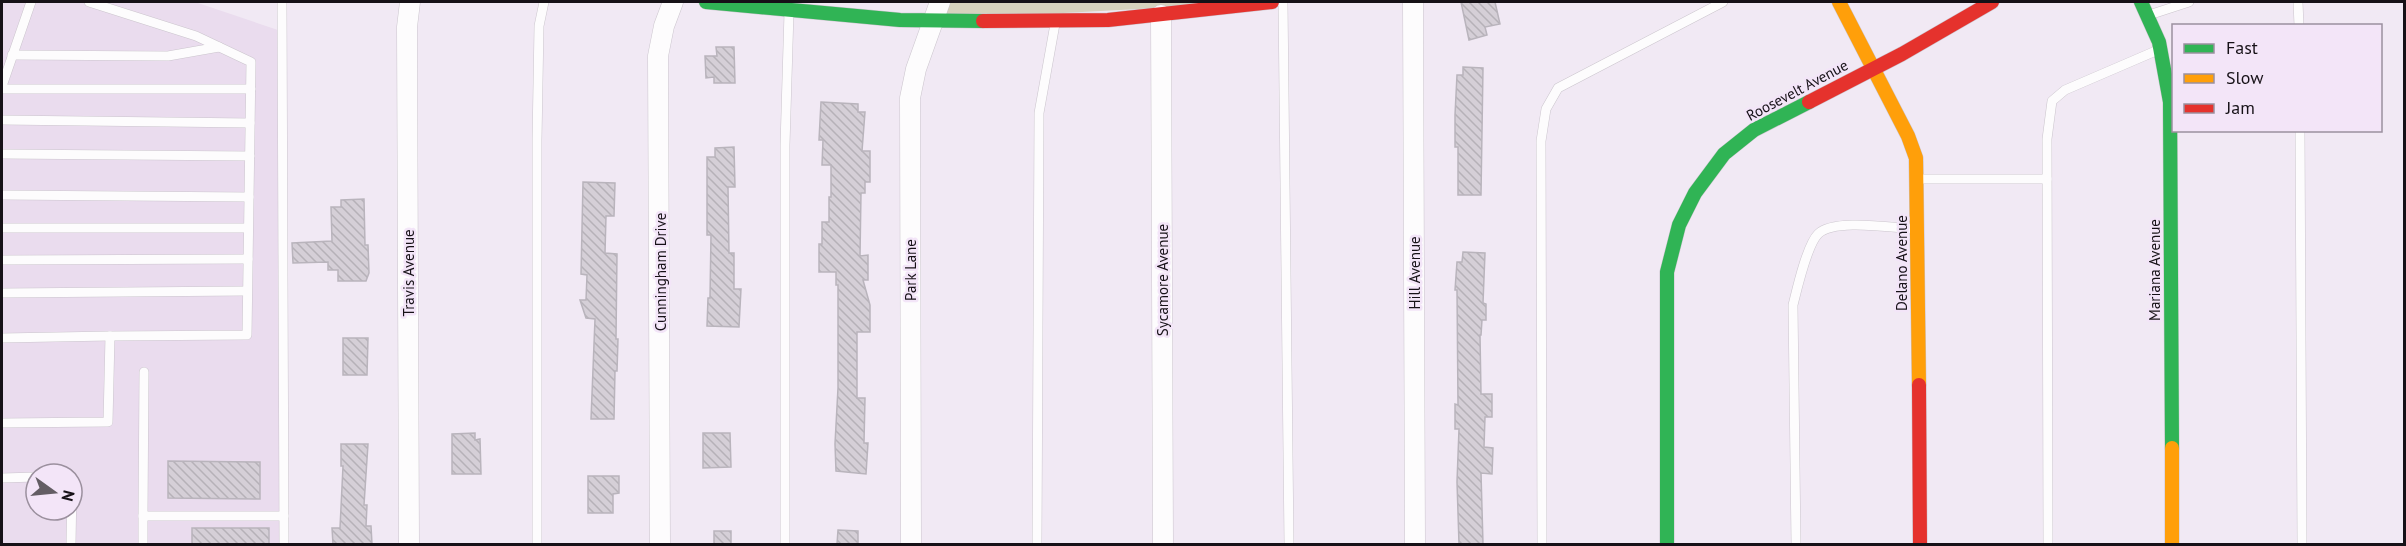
<svg xmlns="http://www.w3.org/2000/svg" width="2406" height="546" viewBox="0 0 2406 546" font-family="'PT Sans',sans-serif">
<style>
.built{fill:#eadcee;fill-rule:evenodd}
.park{fill:#d7d2be}
.building{fill:url(#building-back-hatch);stroke:#b9b4bc;stroke-width:1.5}
.lines{fill:none;stroke-linecap:round;stroke-linejoin:round}
.lane-casing{stroke:#cbc5cd;stroke-width:10}
.street-casing{stroke:#cbc5cd;stroke-width:21}
.fast-casing{stroke:#cbc5cd;stroke-width:15}
.slow-casing{stroke:#cbc5cd;stroke-width:15}
.jam-casing{stroke:#cbc5cd;stroke-width:15}
.lane{stroke:#fdfcfd;stroke-width:9}
.street{stroke:#fdfcfd;stroke-width:20}
.fast{stroke:#30b455;stroke-width:14}
.slow{stroke:#ff9f0a;stroke-width:14}
.jam{stroke:#e5322d;stroke-width:14}
.labels{text-anchor:middle;dominant-baseline:central;stroke-width:5;stroke-linejoin:round;paint-order:stroke}
.street-label{font-size:15px;fill:#161117;stroke:#f3e5f8}
</style>
<defs>
<pattern id="building-back-hatch" width="6" height="6" patternUnits="userSpaceOnUse" patternTransform="scale(1.5)"><rect width="6" height="6" fill="#d5cfd7"/><path d="M-1 5l2 2M0 0l6 6M5-1l2 2" fill="none" stroke="#b6b1b8"/></pattern>
</defs>
<rect width="100%" height="100%" fill="#f1e9f4"/>
<!-- built -->
<path class="built" d="M2,2H195L281,31L284,544H2ZM36,474H72V510H36Z"/>
<!-- park -->
<polygon class="park" points="940,2 1271,2 934,20"/>
<!-- building -->
<g class="building">
<polygon points="1461,2 1495,2 1500,24 1485,27 1487,35 1469,40"/>
<polygon points="716,47 734,47 735,83 714,83 714,77 706,78 705,56 717,56"/>
<polygon points="1463,67 1483,68 1481,195 1458,195 1458,147 1455,147 1455,115 1457,75 1463,75"/>
<polygon points="821,102 858,104 858,112 865,112 862,151 870,151 870,182 865,182 865,193 861,193 860,256 868,255 868,280 863,280 870,305 870,332 857,332 857,398 865,398 864,443 868,443 866,474 836,471 835,444 838,388 838,285 836,285 836,272 819,272 819,244 822,244 822,222 829,222 829,197 831,197 831,165 822,165 823,140 819,140"/>
<polygon points="734,147 735,187 728,187 729,253 734,253 734,289 741,289 739,327 707,326 708,298 710,298 711,235 707,235 707,157 715,157 715,148"/>
<polygon points="583,182 615,183 614,216 606,216 605,253 617,254 616,339 618,339 617,371 615,371 614,419 591,419 595,319 586,318 580,300 586,300 587,275 581,274"/>
<polygon points="364,199 365,245 368,245 369,273 366,281 338,281 338,270 328,270 328,262 293,263 292,243 332,241 331,207 341,207 341,200"/>
<polygon points="1463,252 1485,253 1483,303 1486,304 1486,320 1482,320 1481,335 1480,335 1481,394 1492,394 1492,417 1485,417 1484,447 1493,448 1492,474 1481,473 1483,544 1459,544 1457,482 1459,429 1455,429 1455,404 1458,405 1457,290 1455,290 1457,262 1462,262"/>
<polygon points="343,338 368,338 367,375 343,375"/>
<polygon points="475,433 475,440 480,439 481,474 452,474 452,434"/>
<polygon points="703,433 730,433 731,467 703,468"/>
<polygon points="341,444 368,444 364,505 367,505 366,526 371,526 372,544 333,544 332,528 340,528 343,466 341,466"/>
<polygon points="168,461 260,462 260,499 168,498"/>
<polygon points="588,476 619,476 619,493 613,494 613,513 588,513"/>
<rect x="192" y="528" width="77" height="16"/>
<polygon points="838,530 858,531 858,544 837,544"/>
<rect x="714" y="531" width="17" height="13"/>
</g>
<g class="lines">
<!-- lane casing -->
<g class="lane-casing">
<g id="lane">
<polyline points="282,2 284,544"/>
<polyline points="1283,2 1289,544"/>
<polyline points="2298,2 2299,26"/>
<polyline points="2149,15 2189,2"/>
<polyline points="12,55 168,56 219,47"/>
<polyline points="2,86 31,2"/>
<polyline points="2,89 251,89"/>
<polyline points="2,120 250,123"/>
<polyline points="2300,130 2302,544"/>
<polyline points="2,154 250,156"/>
<polyline points="1920,179 2047,179"/>
<polyline points="2,195 249,197"/>
<polyline points="2,228 248,228"/>
<polyline points="2,260 248,259"/>
<polyline points="2,293 247,291"/>
<polyline points="2,338 110,336"/>
<polyline points="2,423 108,422 110,336 247,335 251,62 196,36 89,2"/>
<polyline points="2,478 36,477"/>
<polyline points="143,516 144,372"/>
<polyline points="71,544 72,486"/>
<polyline points="143,544 143,516 284,516"/>
<polyline points="537,544 537,140 539,26 544,2"/>
<polyline points="785,544 785,145 789,12"/>
<polyline points="1037,544 1039,113 1055,24"/>
<polyline points="1542,544 1541,141 1546,109 1558,88 1723,2"/>
<path d="M1796,544L1793,305C1797,289 1807,245 1818,234C1834,218 1893,228 1915,229"/>
<polyline points="2048,544 2047,139 2052,101 2065,90 2158,50"/>
</g>
</g>
<!-- street casing -->
<g class="street-casing">
<g id="street">
<polyline points="1413,2 1415,544"/>
<polyline points="1161,15 1163,544"/>
<polyline points="409,544 407,27 410,2"/>
<polyline points="660,544 658,56 664,26 673,2"/>
<polyline points="911,544 910,98 916,69 940,2"/>
</g>
</g>
<!-- fast casing -->
<g class="fast-casing">
<g id="fast">
<polyline points="706,2 900,20 983,21"/>
<polyline points="2141,2 2159,42 2170,102 2172,448"/>
<polyline points="1667,544 1667,272 1679,225 1695,193 1724,154 1754,130 1809,102"/>
</g>
</g>
<!-- slow casing -->
<g class="slow-casing">
<g id="slow">
<polyline points="1839,2 1908,136 1916,158 1919,385"/>
<polyline points="2172,448 2172,544"/>
</g>
</g>
<!-- jam casing -->
<g class="jam-casing">
<g id="jam">
<polyline points="983,21 1108,20 1272,2"/>
<polyline points="1809,102 1902,54 1992,2"/>
<polyline points="1919,385 1920,544"/>
</g>
</g>
<!-- lane -->
<use href="#lane" class="lane"/>
<!-- street -->
<use href="#street" class="street"/>
<!-- fast -->
<use href="#fast" class="fast"/>
<!-- slow -->
<use href="#slow" class="slow"/>
<!-- jam -->
<use href="#jam" class="jam"/>
</g>
<g class="labels">
<!-- street labels -->
<g class="street-label">
<text transform="translate(1797 90) rotate(-28)">Roosevelt Avenue</text>
<text transform="translate(1901 263) rotate(-90)">Delano Avenue</text>
<text transform="translate(910 270) rotate(-90)">Park Lane</text>
<text transform="translate(2154 270) rotate(-90)">Mariana Avenue</text>
<text transform="translate(660 272) rotate(-90)">Cunningham Drive</text>
<text transform="translate(408 273) rotate(-90)">Travis Avenue</text>
<text transform="translate(1414 273) rotate(-90)">Hill Avenue</text>
<text transform="translate(1162 280) rotate(-90)">Sycamore Avenue</text>
</g>
</g>
<!-- border -->
<rect width="2406" height="546" fill="none" stroke="#161117" stroke-width="6"/>
<!-- legend -->
<rect x="2172" y="24" width="210" height="108" fill="#f3e5f8" stroke="#9b909e" stroke-width="1.5"/>
<rect x="2184" y="44" width="30" height="9" fill="#30b455" stroke="#9b909e" stroke-width="1.5"/>
<text x="2226" y="54" font-size="18" fill="#161117">Fast</text>
<rect x="2184" y="74" width="30" height="9" fill="#ff9f0a" stroke="#9b909e" stroke-width="1.5"/>
<text x="2226" y="84" font-size="18" fill="#161117">Slow</text>
<rect x="2184" y="104" width="30" height="9" fill="#e5322d" stroke="#9b909e" stroke-width="1.5"/>
<text x="2226" y="114" font-size="18" fill="#161117">Jam</text>
<!-- north arrow -->
<g transform="translate(54 492) rotate(105)"><circle r="28" fill="#f3e5f8" stroke="#9b909e" stroke-width="1.5"/>
<path d="M0-4.5L10 22L0 15L-10 22Z" fill="#635d64"/>
<text y="-9" font-size="16" font-weight="bold" text-anchor="middle" fill="#161117">N</text>
</g>
</svg>
